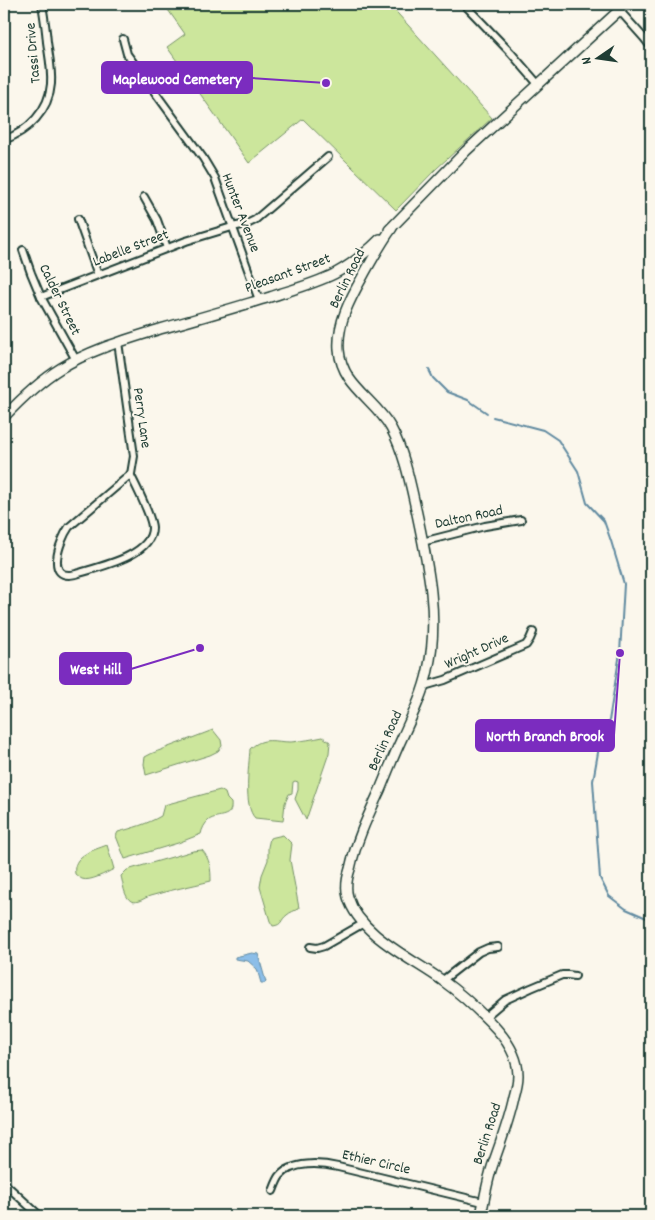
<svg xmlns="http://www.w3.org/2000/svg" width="655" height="1220" viewBox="0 0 655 1220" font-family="Dekko,sans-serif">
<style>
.green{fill:#cce69c;stroke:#769268}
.water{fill:#8cbee8;stroke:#608aa0}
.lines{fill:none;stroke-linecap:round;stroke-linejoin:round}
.stream{stroke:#608aa0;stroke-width:2}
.minor-casing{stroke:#1f3d34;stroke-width:10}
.tertiary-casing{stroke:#1f3d34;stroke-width:12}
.minor{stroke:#fbf7ec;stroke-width:6}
.tertiary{stroke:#fbf7ec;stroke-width:9}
.labels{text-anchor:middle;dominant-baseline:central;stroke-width:4;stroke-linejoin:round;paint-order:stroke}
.street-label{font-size:15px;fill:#1f3d34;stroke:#fbf7ec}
.leader{fill:none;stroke:#7b2cbf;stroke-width:2}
.callout-dot{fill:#7b2cbf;stroke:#fbf7ec;stroke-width:2}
.callout{fill:#7b2cbf;stroke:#7b2cbf;stroke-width:2}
.callout-label{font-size:16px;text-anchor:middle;font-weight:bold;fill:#fff}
</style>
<rect width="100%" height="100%" fill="#fbf7ec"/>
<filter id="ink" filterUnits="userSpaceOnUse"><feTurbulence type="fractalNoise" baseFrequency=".02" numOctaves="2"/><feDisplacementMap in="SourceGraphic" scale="10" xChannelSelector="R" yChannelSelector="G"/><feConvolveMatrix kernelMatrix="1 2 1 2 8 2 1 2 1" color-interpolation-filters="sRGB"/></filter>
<g filter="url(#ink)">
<!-- green -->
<g class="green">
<polygon points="170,4 389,4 492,118 436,169 396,210 303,119 249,163 167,47 185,34 166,7"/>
<path d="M213,730L221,740L222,746L218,751L210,755L146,775L144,764L145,757C153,752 162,750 171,746C185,741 199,735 213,730Z"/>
<path d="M323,737L330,742L329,753L306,820L295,799L298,790V782L295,781L293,782L292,793L289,794L285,803L283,821L255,818C243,806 249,766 250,749C263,736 275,742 291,742C302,741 313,739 323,737Z"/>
<path d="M220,790L225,793L227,799L231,803C233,819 218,814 209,820C205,823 202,829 201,834L178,843L125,859L116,836L118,832C133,828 147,824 161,816L164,805Z"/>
<path d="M283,835L292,844L290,860L299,908C295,911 290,912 287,915C280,920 283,925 273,926L270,921L260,887L262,875L268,860V847L270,838Z"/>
<path d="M107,845L114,869C106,873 90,882 82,879C80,878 76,875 75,874C72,855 92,851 107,845Z"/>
<path d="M202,850C210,859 211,869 211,881C191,886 170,890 150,896C144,898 137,904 131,901C124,897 123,883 121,876L127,870L193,851Z"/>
</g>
<!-- water -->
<polygon class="water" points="252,953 258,954 266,982 265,983 261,983 257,969 248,961 235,959 235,957"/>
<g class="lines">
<!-- stream -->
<g class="stream">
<polyline points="429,370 433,378 447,392 468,400 487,413"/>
<polyline points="493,417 543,430 558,440 578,471 587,503 604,521 611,541 624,584 620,653 608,727 599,747 593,781 600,878 609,896 626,909 651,920"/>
</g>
<!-- minor casing -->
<g class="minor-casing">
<g id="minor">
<polyline points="464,4 511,53 538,84"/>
<polyline points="619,10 644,38 651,47"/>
<polyline points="123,39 127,54 203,158 215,178 259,300"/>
<path d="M4,140C28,131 49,111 51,84C52,70 49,56 47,42C46,29 44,16 42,4"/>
<polyline points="144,197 157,220 167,248"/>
<polyline points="78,219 98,275"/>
<polyline points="23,250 31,273 41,297 76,360"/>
<polyline points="41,297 186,241 232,227 247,224 255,220 328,157"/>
<path d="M118,342L134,456L131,474L69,527C60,540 44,582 76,574C98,567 152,556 152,528C152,517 136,486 130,474"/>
<polyline points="422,542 485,526 521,520"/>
<polyline points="424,686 445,680 526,645 530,639 533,632"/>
<polyline points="310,947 317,948 324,946 364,923"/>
<polyline points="443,980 479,952 488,948 498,947"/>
<polyline points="485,1017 505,1000 531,988 562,975 568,975 575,976"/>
<polyline points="4,1183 40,1216"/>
<path d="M273,1191C275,1186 277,1180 280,1176C292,1161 321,1163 338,1167L483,1202"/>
</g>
</g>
<!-- tertiary casing -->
<g class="tertiary-casing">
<g id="tertiary">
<path d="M392,228C381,243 372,260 363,276C350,299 337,323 339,350C342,386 375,399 391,428C404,452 410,482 416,509C427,561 440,617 428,670C423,694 412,716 402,738C394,755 387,773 380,790C368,816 356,841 350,869C347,878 345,887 348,897C359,935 413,959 443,981C460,993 475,1007 490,1022C504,1036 518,1054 518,1075C518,1083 516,1090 514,1097C509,1121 500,1144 492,1167C487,1183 484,1200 481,1216"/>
<polyline points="389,230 466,151 626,4"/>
<path d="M4,417C21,399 40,381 61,368C92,349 126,340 160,329C197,319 233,308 270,297C291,290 314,284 334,274C351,265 366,253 380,239"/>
</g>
</g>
<!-- minor -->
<use href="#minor" class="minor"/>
<!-- tertiary -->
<use href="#tertiary" class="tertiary"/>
</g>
</g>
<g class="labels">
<!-- street labels -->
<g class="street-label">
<text transform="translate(34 53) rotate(-95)">Tassi Drive</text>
<text transform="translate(240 213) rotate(69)">Hunter Avenue</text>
<text transform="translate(131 249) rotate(-21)">Labelle Street</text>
<text transform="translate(288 274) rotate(-20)">Pleasant Street</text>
<text transform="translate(348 279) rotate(-64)">Berlin Road</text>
<text transform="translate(59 300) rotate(64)">Calder Street</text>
<text transform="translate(141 418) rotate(82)">Perry Lane</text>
<text transform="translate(469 518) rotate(-12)">Dalton Road</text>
<text transform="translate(477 652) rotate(-24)">Wright Drive</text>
<text transform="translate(386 741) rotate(-66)">Berlin Road</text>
<text transform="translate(488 1134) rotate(-72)">Berlin Road</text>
<text transform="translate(376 1163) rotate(13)">Ethier Circle</text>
</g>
</g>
<!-- callouts -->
<path class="leader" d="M326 83L252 78M200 648L131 669M620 653L614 735"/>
<g class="callout-dot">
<circle cx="326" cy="83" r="5"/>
<circle cx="200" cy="648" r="5"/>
<circle cx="620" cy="653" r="5"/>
</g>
<g class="callout">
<rect x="102" y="62" width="150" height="31" rx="5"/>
<rect x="60" y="653" width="71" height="31" rx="5"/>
<rect x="476" y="720" width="138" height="31" rx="5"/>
</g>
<g class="callout-label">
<text x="177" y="84">Maplewood Cemetery</text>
<text x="96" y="674">West Hill</text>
<text x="545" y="741">North Branch Brook</text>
</g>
<!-- margin -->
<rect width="655" height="1220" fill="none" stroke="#fbf7ec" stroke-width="20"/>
<rect x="10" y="10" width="635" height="1200" fill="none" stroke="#1f3d34" stroke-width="2" filter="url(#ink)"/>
<!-- north arrow -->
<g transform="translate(598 58) rotate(257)" stroke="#fbf7ec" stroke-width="4" paint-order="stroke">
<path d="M0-4L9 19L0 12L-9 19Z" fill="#1f3d34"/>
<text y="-8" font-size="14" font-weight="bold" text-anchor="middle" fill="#1f3d34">N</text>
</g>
</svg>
